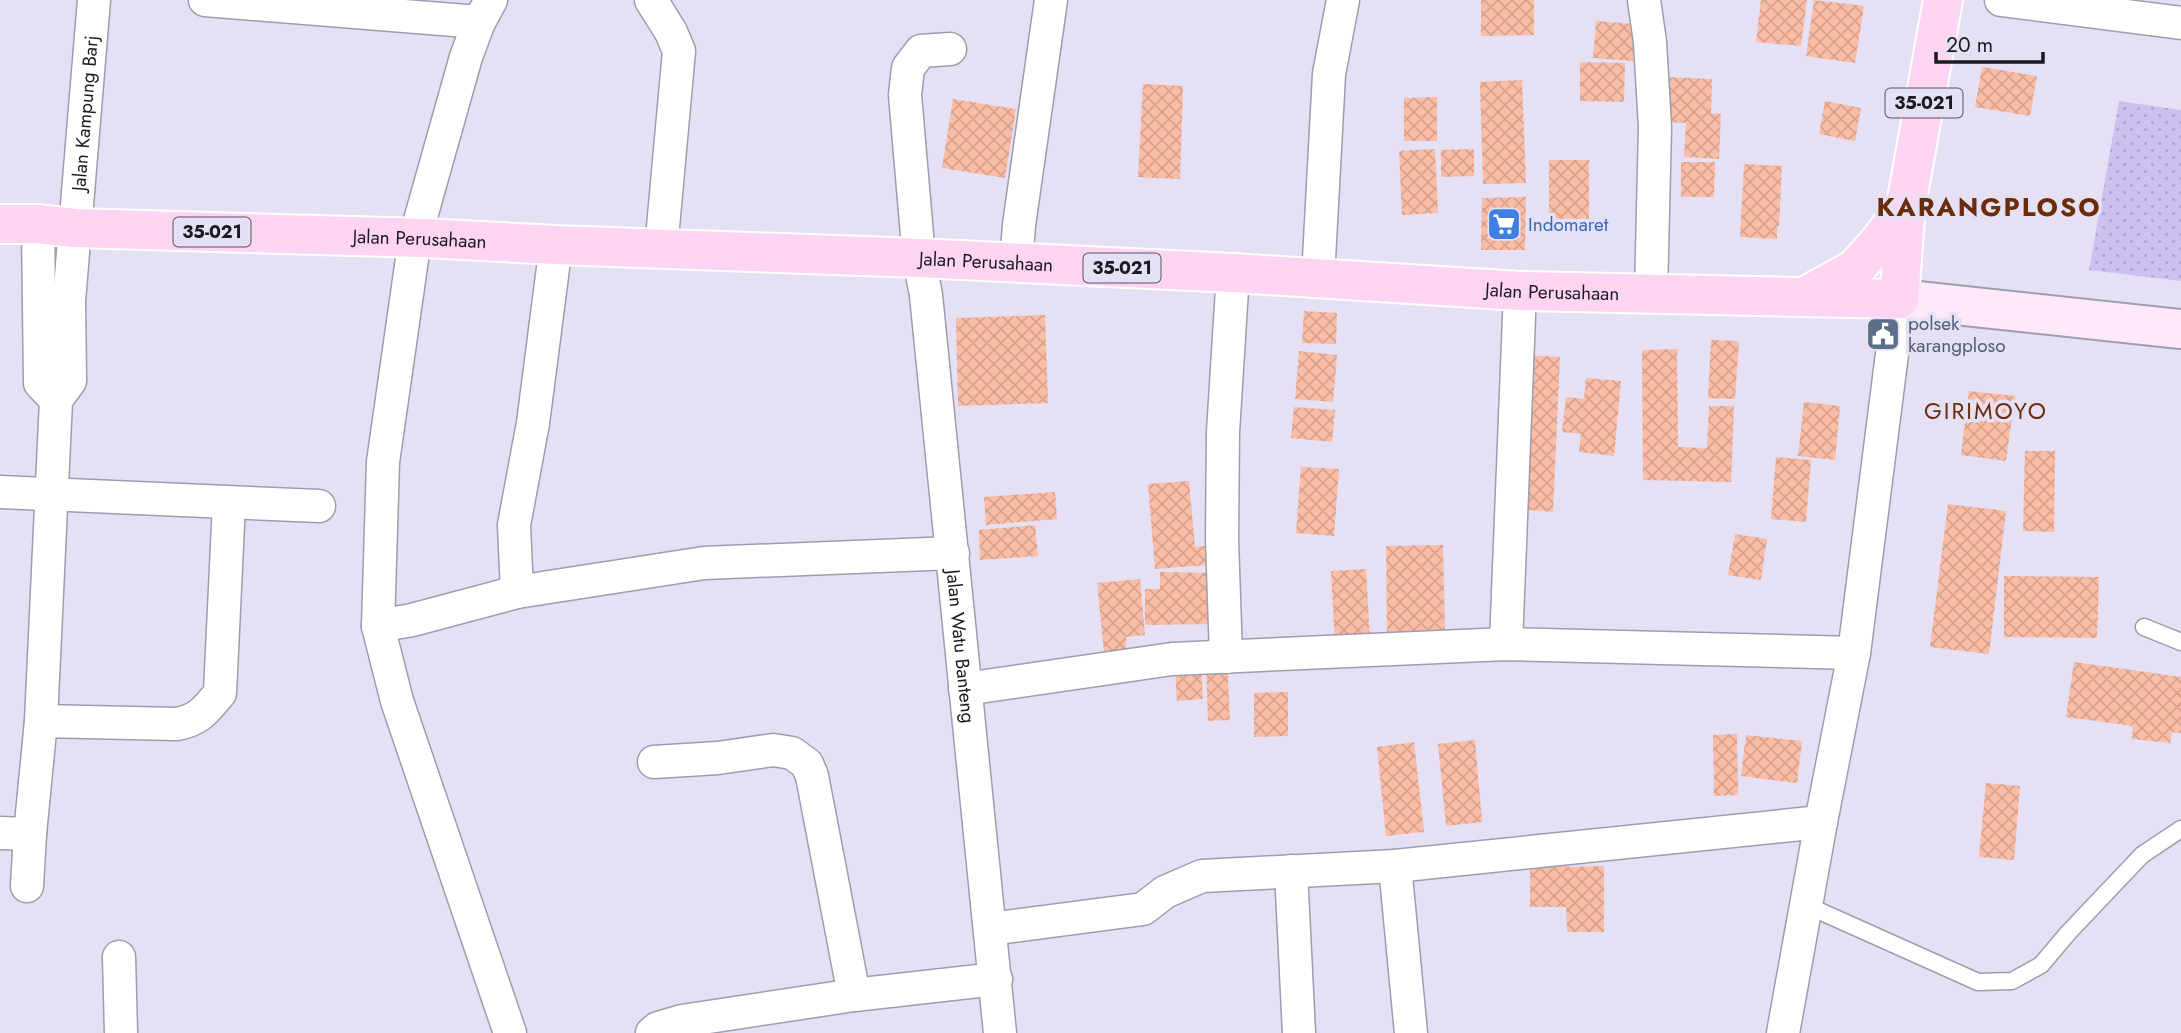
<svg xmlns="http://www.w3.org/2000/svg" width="2181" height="1033" viewBox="0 0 2181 1033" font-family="Jost,sans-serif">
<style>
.park{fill:url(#park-dots)}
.building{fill:url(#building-cross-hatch)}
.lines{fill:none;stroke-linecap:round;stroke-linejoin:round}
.service-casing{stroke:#a09caf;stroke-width:19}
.minor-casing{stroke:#a09caf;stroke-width:35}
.secondary-casing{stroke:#a09caf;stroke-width:42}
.primary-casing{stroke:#fff;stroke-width:42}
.service{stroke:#fff;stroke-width:16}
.minor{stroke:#fff;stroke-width:32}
.secondary{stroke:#fee9f9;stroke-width:38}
.primary{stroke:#fed4f3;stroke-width:38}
.labels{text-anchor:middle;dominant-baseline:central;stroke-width:7;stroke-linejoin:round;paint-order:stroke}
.shield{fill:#e5e0f4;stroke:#585560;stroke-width:2}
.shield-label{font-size:18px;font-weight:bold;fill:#1b1a21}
.street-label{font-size:19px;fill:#1b1a21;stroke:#e5e0f4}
.shop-label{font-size:19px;fill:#366cbe;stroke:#e5e0f4;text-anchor:start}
.service-label{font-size:19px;fill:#4e5e75;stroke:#e5e0f4;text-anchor:start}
.quarter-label{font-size:23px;letter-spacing:2px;fill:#6b2c09;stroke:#e5e0f4}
.district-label{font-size:26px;font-weight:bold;letter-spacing:2px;fill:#6b2c09;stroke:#e5e0f4}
</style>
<defs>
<pattern id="park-dots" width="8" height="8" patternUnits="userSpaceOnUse" patternTransform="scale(1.75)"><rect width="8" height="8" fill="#cdc1f1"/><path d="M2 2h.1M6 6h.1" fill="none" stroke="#afa5ce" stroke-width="1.8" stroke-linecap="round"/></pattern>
<pattern id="building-cross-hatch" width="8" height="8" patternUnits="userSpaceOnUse" patternTransform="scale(1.75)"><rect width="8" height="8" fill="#fbbda5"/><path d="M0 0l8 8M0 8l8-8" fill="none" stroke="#d7a28e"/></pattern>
</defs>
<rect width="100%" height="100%" fill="#e5e0f4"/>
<!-- park -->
<polygon class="park" points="2119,101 2181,110 2181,281 2089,270"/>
<!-- building -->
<g class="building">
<polygon points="1481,0 1534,0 1534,35 1481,36"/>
<polygon points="1761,0 1807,0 1801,46 1756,42"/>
<polygon points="1814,0 1864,6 1855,63 1806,56"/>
<polygon points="1596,21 1636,24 1633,61 1593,58"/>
<polygon points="1580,62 1625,63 1624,102 1580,101"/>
<polygon points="1982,67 2037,76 2030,116 1975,107"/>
<polygon points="1666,77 1712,79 1711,113 1721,114 1719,159 1684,157 1686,123 1665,122"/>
<polygon points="1522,80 1526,183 1483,184 1480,82"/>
<polygon points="1143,84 1183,86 1180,179 1138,177"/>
<polygon points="1437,97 1437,141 1404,141 1404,98"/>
<polygon points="953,99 1016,109 1005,178 942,168"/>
<polygon points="1825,101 1861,108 1855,141 1819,134"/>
<polygon points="1435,149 1438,213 1402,215 1399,151"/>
<polygon points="1474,149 1474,176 1441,177 1441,150"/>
<rect x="1549" y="160" width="40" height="59"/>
<polygon points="1681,162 1715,162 1714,197 1681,197"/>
<polygon points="1744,164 1782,166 1779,226 1777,226 1777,239 1740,237"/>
<polygon points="1526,197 1525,250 1481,250 1482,198"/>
<polygon points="1304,311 1337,313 1336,344 1302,343"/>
<polygon points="1045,315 1048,403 958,406 956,318"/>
<polygon points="1711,340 1739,341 1735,399 1708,398"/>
<polygon points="1677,349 1678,447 1707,448 1709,406 1734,406 1731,482 1643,480 1642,350"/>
<polygon points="1299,351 1337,355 1333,402 1295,399"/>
<polygon points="1523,355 1560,357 1553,512 1519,509"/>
<polygon points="1586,378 1621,381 1614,456 1579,452 1581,434 1562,432 1566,397 1584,399"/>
<polygon points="1969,391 2015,396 2006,461 1961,455"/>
<polygon points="1804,402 1840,406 1835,460 1798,456"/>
<polygon points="1294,407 1335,410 1332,442 1291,438"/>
<polygon points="2025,451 2055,451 2054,532 2023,531"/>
<polygon points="1776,457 1811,460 1806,522 1771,519"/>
<polygon points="1301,467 1339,469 1334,536 1296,533"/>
<polygon points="1189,481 1195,547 1205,546 1207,565 1155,569 1148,484"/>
<polygon points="1055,492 1057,519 986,525 984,497"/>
<polygon points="1948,504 2006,511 1989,654 1930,647"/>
<polygon points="1035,525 1038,556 980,560 979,530"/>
<polygon points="1735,534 1767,539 1761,580 1728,575"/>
<polygon points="1443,545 1445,632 1387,633 1386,546"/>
<polygon points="1366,569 1370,640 1335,642 1331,571"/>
<polygon points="1160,572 1211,573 1211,624 1145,625 1145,589 1160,589"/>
<polygon points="2004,576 2099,577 2097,638 2004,637"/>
<polygon points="1140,579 1145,635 1126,637 1126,649 1104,652 1097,583"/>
<polygon points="1201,659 1203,699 1177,701 1175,669"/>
<polygon points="1227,661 1230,720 1208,721 1206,662"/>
<polygon points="2074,662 2181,677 2181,733 2172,732 2170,743 2132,739 2133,726 2066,717"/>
<polygon points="1288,692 1288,736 1254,737 1254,693"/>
<polygon points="1737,734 1738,795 1714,796 1713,735"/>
<polygon points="1746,735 1802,741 1797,783 1741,776"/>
<polygon points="1475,740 1482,822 1446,826 1438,744"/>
<polygon points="1414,742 1424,832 1386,836 1377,747"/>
<polygon points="1986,783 2020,786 2014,860 1979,857"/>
<polygon points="1530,855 1567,855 1567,867 1604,866 1604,932 1567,932 1566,907 1530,907"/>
</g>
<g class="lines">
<!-- service casing -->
<g class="service-casing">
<g id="service">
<polyline points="2144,627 2181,642"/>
<polyline points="1806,905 1978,982 2012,981 2041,965 2068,933 2142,855 2181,829"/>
</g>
</g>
<!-- minor casing -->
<g class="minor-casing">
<g id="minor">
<polyline points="205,0 479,22"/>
<polyline points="491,0 479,22 466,57 415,238 383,462 378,626 397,701 510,1033"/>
<polyline points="651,0 671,32 679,51 661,249"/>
<polyline points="1644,0 1650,42 1655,127 1651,294"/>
<polyline points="2001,0 2181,23"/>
<path id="s1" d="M950,49L921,51L908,68L905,95L919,258L926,295L1000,1033"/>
<polyline points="38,224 40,383 56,400"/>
<polyline points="1016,263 1019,225 1051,0"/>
<polyline points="1318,278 1329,74 1343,0"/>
<polyline points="0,492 319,506"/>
<polyline points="517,592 514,525 533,423 556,245"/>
<polyline points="378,626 412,620 517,592 704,563 953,553"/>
<polyline points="1506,644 1520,291"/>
<polyline points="1226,657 1222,539 1223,432 1233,273"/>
<polyline points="965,689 1172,659 1506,644 1854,653"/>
<path d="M41,721L177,724C199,720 206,710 220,693L229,503"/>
<polyline points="654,762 718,758 773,750 792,753 807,764 812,776 854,995"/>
<polyline points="0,833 30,834"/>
<polyline points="1395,866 1411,1033"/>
<polyline points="1291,871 1299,1033"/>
<path id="s2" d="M27,886L30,834L41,721L56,400L70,381L69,301L94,0"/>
<polyline points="990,929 1143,909 1165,892 1202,876 1395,866 1821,822"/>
<polyline points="119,957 121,1033"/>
<polyline points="652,1033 658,1028 682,1021 854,995 996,979"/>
<polyline points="1783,1033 1821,822 1854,653 1899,299"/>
</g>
</g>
<!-- secondary casing -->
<g class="secondary-casing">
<polyline id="secondary" points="1899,299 2181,329"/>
</g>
<!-- primary casing -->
<g class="primary-casing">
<g id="primary">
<path id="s3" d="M0,224H38L74,228L424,238L556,245L919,258L1233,273L1520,291L1899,299L1906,205L1943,0"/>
<polyline points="1806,296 1855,269 1880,241 1906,205"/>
</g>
</g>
<!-- service -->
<use href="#service" class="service"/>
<!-- minor -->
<use href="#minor" class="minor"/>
<!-- secondary -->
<use href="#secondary" class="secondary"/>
<!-- primary -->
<use href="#primary" class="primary"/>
</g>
<!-- icons -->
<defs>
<g id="supermarket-square" transform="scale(1.75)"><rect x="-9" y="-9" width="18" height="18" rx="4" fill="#3f7fe0" stroke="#e5e0f4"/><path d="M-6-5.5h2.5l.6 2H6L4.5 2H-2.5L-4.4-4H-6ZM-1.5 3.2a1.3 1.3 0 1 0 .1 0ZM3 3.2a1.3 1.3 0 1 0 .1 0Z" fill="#fff"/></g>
<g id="civic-square" transform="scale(1.75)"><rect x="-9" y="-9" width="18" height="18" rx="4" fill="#5c6f8a" stroke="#e5e0f4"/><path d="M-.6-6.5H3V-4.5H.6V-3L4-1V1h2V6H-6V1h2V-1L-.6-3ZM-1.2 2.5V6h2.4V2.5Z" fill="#fff"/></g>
</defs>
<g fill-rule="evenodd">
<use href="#supermarket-square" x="1504" y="224"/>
<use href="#civic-square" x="1883" y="334"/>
</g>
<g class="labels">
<!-- shield labels -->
<g class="shield">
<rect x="1885.5" y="88.5" width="77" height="29" rx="5"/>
<rect x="173.5" y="217.5" width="77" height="29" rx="5"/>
<rect x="1083.5" y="253.5" width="77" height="29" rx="5"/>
</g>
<g class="shield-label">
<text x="1924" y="103">35-021</text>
<text x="212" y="232">35-021</text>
<text x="1122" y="268">35-021</text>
</g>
<!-- street labels -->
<g class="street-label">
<text stroke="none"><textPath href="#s2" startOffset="779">Jalan Kampung Barj</textPath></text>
<text stroke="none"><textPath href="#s3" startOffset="420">Jalan Perusahaan</textPath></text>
<text stroke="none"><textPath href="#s3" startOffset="987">Jalan Perusahaan</textPath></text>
<text stroke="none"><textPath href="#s3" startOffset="1554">Jalan Perusahaan</textPath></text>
<text stroke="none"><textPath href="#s1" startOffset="632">Jalan Watu Banteng</textPath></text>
</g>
<!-- shop labels -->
<g class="shop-label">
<text x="1528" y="224">Indomaret</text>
</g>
<!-- service labels -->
<g class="service-label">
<text x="1908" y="323">polsek<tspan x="1908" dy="22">karangploso</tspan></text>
</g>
<!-- quarter labels -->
<g class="quarter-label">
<text x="1986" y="411">GIRIMOYO</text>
</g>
<!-- district labels -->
<g class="district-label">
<text x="1989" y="207">KARANGPLOSO</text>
</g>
</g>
<!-- scale -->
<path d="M1936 52v10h107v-10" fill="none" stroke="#1b1a21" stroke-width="3.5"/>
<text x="1946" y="52" font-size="21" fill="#1b1a21" stroke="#e5e0f4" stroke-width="5" paint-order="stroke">20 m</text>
</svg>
